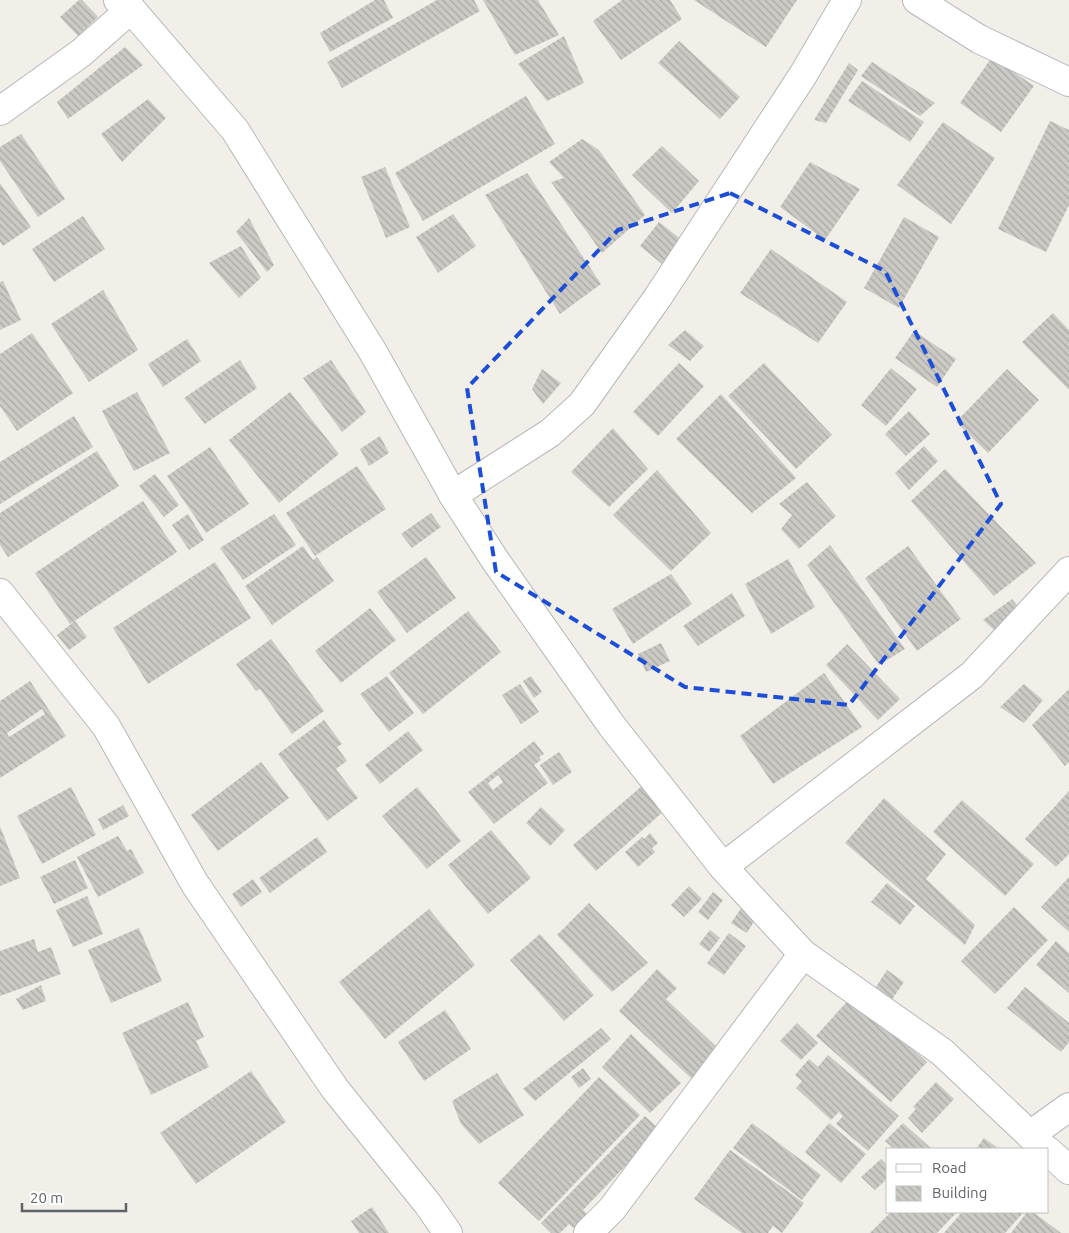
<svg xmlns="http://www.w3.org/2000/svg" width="1069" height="1233" viewBox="0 0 1069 1233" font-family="Ubuntu,sans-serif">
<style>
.building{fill:url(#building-back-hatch);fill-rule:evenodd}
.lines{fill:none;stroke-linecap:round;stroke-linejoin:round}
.minor-casing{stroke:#b5b8bc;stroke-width:30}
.minor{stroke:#fff;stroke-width:28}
.marked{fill:none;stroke:#1d4ed8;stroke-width:4;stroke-dasharray:10 6;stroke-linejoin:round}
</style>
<defs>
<pattern id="building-back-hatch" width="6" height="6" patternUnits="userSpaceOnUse" patternTransform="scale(1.25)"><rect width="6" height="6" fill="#cccac5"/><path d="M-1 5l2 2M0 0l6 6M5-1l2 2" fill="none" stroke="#a9a8a4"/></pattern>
</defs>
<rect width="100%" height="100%" fill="#f1efe8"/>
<!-- building -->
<g class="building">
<polygon points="79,0 82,0 98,17 78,36 60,17"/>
<polygon points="375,0 384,0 393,18 330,52 320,33"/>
<polygon points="437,0 474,0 480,11 342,88 327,62"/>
<polygon points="483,0 538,0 559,35 515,55"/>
<polygon points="622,0 670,0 682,19 621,60 593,21"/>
<polygon points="694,0 797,0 766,47"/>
<polygon points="564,36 584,83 547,101 518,64"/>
<polygon points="679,41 740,97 720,119 658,63"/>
<polygon points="125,47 143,65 68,119 57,102"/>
<polygon points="992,57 1034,86 1001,132 960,103"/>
<polygon points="872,62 935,103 920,116 861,76"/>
<polygon points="849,63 858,70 826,123 814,120"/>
<polygon points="862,81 924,122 910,142 848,101"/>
<polygon points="526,96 555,144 423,221 395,173"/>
<polygon points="148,99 166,118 122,162 101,134"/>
<polygon points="1050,121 1069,130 1069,205 1046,252 998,229"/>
<polygon points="943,122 995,158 951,224 897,185"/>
<polygon points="21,134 65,199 38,217 0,161 0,147"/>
<polygon points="582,139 599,150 645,215 602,253 551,182 564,178 549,162"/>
<polygon points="662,146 699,181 672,213 632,175"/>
<polygon points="810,162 860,189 825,240 780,207"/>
<polygon points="385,167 410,227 386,238 361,177"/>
<polygon points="527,173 601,284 560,314 485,195"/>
<polygon points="0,183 31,227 3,246 0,242"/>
<polygon points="453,214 476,246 438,273 416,237"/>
<polygon points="83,216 105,249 54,282 32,249"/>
<polygon points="904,217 939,237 899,308 864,288"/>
<polygon points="249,218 274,265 267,272 236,232"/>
<polygon points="659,222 682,240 662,264 640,246"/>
<polygon points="241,246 261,278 239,298 209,263"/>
<polygon points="771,249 847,302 818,343 740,293"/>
<polygon points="3,281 21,320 0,330 0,282"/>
<polygon points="103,290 138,350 89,382 51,324"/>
<polygon points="1053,313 1069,330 1069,390 1022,342"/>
<polygon points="685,330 704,346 690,361 668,345"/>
<polygon points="914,331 956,359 937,387 895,358"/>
<polygon points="32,333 73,393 17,431 0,406 0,354"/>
<polygon points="187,339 201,361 163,387 148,364"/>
<polygon points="240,360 257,388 205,424 184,398"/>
<polygon points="331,360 366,412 342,432 303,378"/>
<polygon points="679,363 704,386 658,436 633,412"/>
<polygon points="764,363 832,435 796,469 728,396"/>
<polygon points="891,368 917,389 886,426 861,405"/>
<polygon points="542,369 561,383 543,404 532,389"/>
<polygon points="1007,369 1039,400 988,453 956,422"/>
<polygon points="137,392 170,453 134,471 102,411"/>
<polygon points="290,392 339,454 279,503 229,440"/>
<polygon points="721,394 796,478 752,513 676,439"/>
<polygon points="909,411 930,434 906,456 885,434"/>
<polygon points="74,416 93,447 0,504 0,462"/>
<polygon points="613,428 648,469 609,507 571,472"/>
<polygon points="380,436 389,453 369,466 360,449"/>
<polygon points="924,446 938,461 909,490 895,473"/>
<polygon points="210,447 249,504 206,533 167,476"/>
<polygon points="97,451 119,486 8,557 0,545 0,513"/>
<polygon points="357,466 386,509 315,556 286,513"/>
<polygon points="945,469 1036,563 994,596 911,501"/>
<polygon points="657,470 711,533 671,571 613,515"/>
<polygon points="155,474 179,505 164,517 139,486"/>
<polygon points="807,482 836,516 799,549 781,529 792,515 779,504"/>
<polygon points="143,501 177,552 70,624 35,573"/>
<polygon points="431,513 441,527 412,548 401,534"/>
<polygon points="188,514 204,540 189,550 172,525"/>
<polygon points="274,514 296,545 243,580 220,548"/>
<polygon points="830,545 905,649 879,665 807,565"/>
<polygon points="303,546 313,560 317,557 334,581 272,625 245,586"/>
<polygon points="908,546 961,619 917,651 865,578"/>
<polygon points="426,557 456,598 407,633 377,592"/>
<polygon points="788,559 815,607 771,634 745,584"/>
<polygon points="215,562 251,618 148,684 113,628"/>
<polygon points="671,574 692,604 633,644 612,609"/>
<polygon points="732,593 745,616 698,646 683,626"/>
<polygon points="1012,599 1025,616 1001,636 983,620"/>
<polygon points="370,608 396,640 341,683 315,651"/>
<polygon points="468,611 501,652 423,714 389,673"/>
<polygon points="75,621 87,637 69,650 57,635"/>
<polygon points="271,639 324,711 292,734 260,689 256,691 236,664"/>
<polygon points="661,643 670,661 646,672 638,654"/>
<polygon points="847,644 900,699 878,720 826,665"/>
<polygon points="824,673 862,727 773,784 740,736"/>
<polygon points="387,676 414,713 389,732 360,694"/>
<polygon points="531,676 542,692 534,698 523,681"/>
<path d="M30,681L66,736L0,778V701ZM42,709L45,714L9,737L7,733Z"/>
<polygon points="520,684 539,712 521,724 502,695"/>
<polygon points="1024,684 1043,700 1024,723 1000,707"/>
<polygon points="1069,689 1069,762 1065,766 1032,725"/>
<polygon points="324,720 342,744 337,747 347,761 336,769 358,798 327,821 278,754"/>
<polygon points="408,731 423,750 380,784 365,765"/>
<path d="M534,741L544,754L539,757L541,760L534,765L548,783L494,824L468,792ZM498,775L503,782L493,790L488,783Z"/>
<polygon points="559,752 572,772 553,785 540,765"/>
<polygon points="261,762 289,798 218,851 191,815"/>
<polygon points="642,786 664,811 596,871 573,845"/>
<polygon points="71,787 96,835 42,864 17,816"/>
<polygon points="417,787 461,841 427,869 382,816"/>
<polygon points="1069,791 1069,854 1056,867 1025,839"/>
<polygon points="884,798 946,854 926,879 975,925 965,945 845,843"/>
<polygon points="962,800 1034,864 1005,896 933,832"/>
<polygon points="123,805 129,816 103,830 98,819"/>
<polygon points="541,807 565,830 550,846 526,823"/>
<polygon points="0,826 20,878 0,886"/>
<polygon points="491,830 531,878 488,914 448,865"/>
<polygon points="650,833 658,843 652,848 655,852 638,867 625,852 642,837 644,839"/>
<polygon points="118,836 127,851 131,849 144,873 98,897 77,857"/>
<polygon points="317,837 327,852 270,893 259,878"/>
<polygon points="75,860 88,888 54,904 40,877"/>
<polygon points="1069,877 1069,932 1041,907"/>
<polygon points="253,879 262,892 241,907 232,894"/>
<polygon points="887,883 915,906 900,925 871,902"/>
<polygon points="689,886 702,899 684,917 671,905"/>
<polygon points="713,892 723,900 708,920 698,912"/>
<polygon points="87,896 103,934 73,947 56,910"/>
<polygon points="589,903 648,963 612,992 557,935"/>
<polygon points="744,904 759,913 747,933 731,923"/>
<polygon points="1014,907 1048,940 995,994 961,961"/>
<polygon points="429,909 475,965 385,1039 339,982"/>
<polygon points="139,928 162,981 111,1003 88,950"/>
<polygon points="710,930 720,938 709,952 699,944"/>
<polygon points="729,933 746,946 724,975 707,963"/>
<polygon points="540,934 594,995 564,1021 510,960"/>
<polygon points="34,939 38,952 51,947 61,974 0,996 0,951"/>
<polygon points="1056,941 1069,953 1069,993 1036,965"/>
<polygon points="657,969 677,988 666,999 721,1051 693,1080 619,1011"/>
<polygon points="887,970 904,982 890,1002 874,990"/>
<polygon points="41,985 46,1001 23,1010 16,999"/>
<polygon points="1025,987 1069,1023 1069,1042 1061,1052 1007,1008"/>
<polygon points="852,996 927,1062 891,1102 816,1036"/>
<polygon points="188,1002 204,1037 196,1041 209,1067 151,1095 122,1033"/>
<polygon points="445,1010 471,1049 424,1081 398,1042"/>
<polygon points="797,1023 818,1043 801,1060 780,1041"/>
<polygon points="601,1028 611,1039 535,1101 523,1089"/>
<polygon points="631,1034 681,1083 650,1113 602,1067"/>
<polygon points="828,1055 899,1116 868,1151 836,1124 843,1116 839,1112 831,1120 796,1088 802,1081 795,1075 809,1059 818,1067"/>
<polygon points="583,1068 591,1079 579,1088 571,1077"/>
<polygon points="251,1071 286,1122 196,1184 160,1133"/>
<polygon points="497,1073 524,1115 479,1144 461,1124 452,1101"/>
<polygon points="599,1077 640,1115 539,1221 498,1183"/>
<polygon points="936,1082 954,1099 922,1133 908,1118 916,1109 913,1107"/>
<polygon points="645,1116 660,1130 583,1210 589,1216 576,1230 569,1224 560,1233 551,1233 541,1223"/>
<polygon points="752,1123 821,1175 802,1200 733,1148"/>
<polygon points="829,1123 866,1154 841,1183 805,1152"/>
<polygon points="903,1123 932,1149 894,1149 885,1141"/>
<polygon points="984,1138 999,1149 976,1149"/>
<polygon points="730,1150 804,1203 782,1233 773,1226 768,1233 742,1233 694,1199"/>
<polygon points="881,1159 888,1166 888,1178 875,1190 861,1177"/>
<polygon points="372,1207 389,1233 359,1233 351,1221"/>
<polygon points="891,1212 957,1212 937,1233 870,1233"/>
<polygon points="962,1212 1021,1212 1023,1213 1005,1233 944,1233"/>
<polygon points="1027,1212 1033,1212 1061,1233 1011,1233"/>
</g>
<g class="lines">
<!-- minor casing -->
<g class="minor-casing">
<g id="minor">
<polyline points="118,0 131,9 235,130 373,352 453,495 495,560 612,726 723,867 803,954 942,1052 1045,1149"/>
<polyline points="917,0 979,39 1069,82"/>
<polyline points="0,111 81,53 131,9"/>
<polyline points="453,495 550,433 582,404 658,297 803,75 847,0"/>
<polyline points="0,593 106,726 195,884 335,1089 427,1203 448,1233"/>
<polyline points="723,867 972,675 1069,571"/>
<polyline points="1030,1135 1069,1107"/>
<polyline points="1048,1151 1069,1170"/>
<polyline points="588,1233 612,1209 803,954"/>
</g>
</g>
<!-- minor -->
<use href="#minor" class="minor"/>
</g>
<!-- marked area -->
<path class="marked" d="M730,193L885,271L1001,504L849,705L685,687L496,572L467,388L618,230Z"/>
<!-- legend -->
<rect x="886" y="1148" width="162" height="65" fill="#ffffff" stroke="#bfc1c3"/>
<rect x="896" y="1164" width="25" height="8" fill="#ffffff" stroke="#bfc1c3"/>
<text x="932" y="1173" font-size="15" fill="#5f6368">Road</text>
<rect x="896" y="1186" width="25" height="15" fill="url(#building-back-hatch)" stroke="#bfc1c3"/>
<text x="932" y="1198" font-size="15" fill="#5f6368">Building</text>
<!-- scale -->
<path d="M22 1203v8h104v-8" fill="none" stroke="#5f6368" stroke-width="2.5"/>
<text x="30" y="1203" font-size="15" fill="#5f6368" stroke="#ffffff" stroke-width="4" paint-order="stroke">20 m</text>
</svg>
